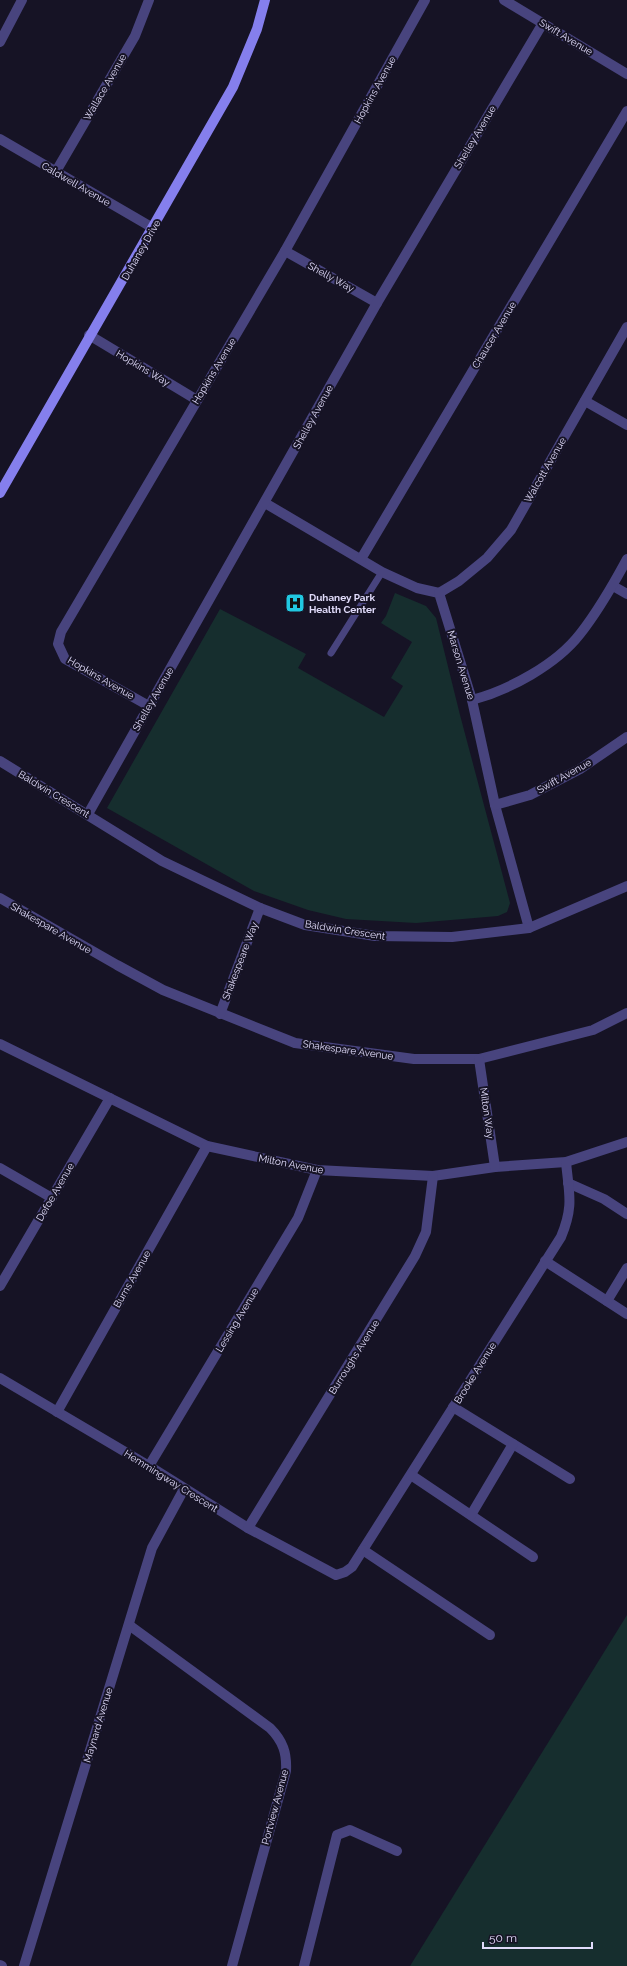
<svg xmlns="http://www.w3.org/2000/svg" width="627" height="1966" viewBox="0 0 627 1966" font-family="Raleway,sans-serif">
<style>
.green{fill:#162e2e}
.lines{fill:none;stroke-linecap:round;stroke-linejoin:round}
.lane{stroke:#48447e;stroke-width:7}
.street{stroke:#48447e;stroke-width:10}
.secondary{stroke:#857fed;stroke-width:10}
.labels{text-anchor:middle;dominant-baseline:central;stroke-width:4;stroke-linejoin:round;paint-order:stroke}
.street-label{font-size:10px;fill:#e0dbfa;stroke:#161325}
.poi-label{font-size:10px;font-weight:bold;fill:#e0dbfa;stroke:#161325;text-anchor:start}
</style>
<rect width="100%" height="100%" fill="#161325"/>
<!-- green -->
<g class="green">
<polygon points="395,593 426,606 436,618 460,715 510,903 507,912 498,916 416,923 346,919 308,910 254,891 107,808 220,609 306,654 298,668 384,717 403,686 391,678 412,642 381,623 386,616"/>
<polygon points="627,1615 627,1966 410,1966"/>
</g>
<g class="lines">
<!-- lane -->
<polyline class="lane" points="331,653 382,572"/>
<!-- street -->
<g class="street">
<polyline points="504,0 627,74"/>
<polyline points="0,42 22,0"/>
<polyline points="0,139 153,228"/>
<polyline points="55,173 135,36 149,0"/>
<polyline points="285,251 377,303"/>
<polyline points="89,335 197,400"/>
<polyline points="585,401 627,425"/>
<polyline points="265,503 382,572 417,588 439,593 472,700 495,805 529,928"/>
<polyline points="361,559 627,111"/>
<polyline points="613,586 627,594"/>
<polyline points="439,593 459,581 487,558 511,530 627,327"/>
<path d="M472,700C509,690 556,665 580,634C598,611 613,585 627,559"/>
<polyline points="149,706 65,659 58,644 61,632 285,251 425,0"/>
<polyline points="0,761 162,861 260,908 305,925 375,936 452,937 529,928 627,886"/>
<polyline points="495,805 530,795 580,769 627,737"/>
<polyline points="88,814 377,303 543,23"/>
<polyline points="0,898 117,965 163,990 295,1043 414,1059 479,1059 593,1030 627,1013"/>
<polyline points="220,1014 260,908"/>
<polyline points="0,1044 207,1146 317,1170 433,1176 495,1167 566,1162 627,1142"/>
<polyline points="479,1059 495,1167"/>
<polyline points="0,1168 52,1198"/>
<polyline points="568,1183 604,1199 627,1214"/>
<polyline points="545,1261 627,1314"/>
<polyline points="0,1286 110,1098"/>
<polyline points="607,1301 627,1268"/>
<path d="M0,1378L149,1466L248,1528L336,1575L345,1572L352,1567L561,1237C574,1206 569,1194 566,1162"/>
<polyline points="453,1407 570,1479"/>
<polyline points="57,1412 207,1146"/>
<polyline points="149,1466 298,1218 317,1170"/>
<polyline points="411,1475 533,1557"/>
<polyline points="471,1515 513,1444"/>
<polyline points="248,1528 415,1256 426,1232 433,1176"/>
<polyline points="363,1550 490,1635"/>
<path d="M129,1625L270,1728C283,1741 287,1753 286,1771L232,1966"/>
<polyline points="0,1965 2,1966"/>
<polyline points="24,1966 152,1548 184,1489"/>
<polyline points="304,1966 337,1835 350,1830 397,1851"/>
</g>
<!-- secondary -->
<polyline class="secondary" points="0,493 233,87 257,29 265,0"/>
</g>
<!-- icons -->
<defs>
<g id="hospital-square" transform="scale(1)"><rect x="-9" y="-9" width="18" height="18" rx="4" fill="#21c8e1" stroke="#161325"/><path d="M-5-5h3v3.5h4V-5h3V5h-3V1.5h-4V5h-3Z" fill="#111"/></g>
</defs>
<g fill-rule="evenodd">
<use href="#hospital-square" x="295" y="603"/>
</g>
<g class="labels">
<!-- street labels -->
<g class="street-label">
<text transform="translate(566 37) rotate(31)">Swift Avenue</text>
<text transform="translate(105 87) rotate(-60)">Wallace Avenue</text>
<text transform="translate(375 90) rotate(-61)">Hopkins Avenue</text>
<text transform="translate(475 137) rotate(-59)">Shelley Avenue</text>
<text transform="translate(76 184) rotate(30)">Caldwell Avenue</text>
<text transform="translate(141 250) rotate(-60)">Duhaney Drive</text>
<text transform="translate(331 277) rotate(29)">Shelly Way</text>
<text transform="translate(494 335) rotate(-59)">Chaucer Avenue</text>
<text transform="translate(143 368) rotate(31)">Hopkins Way</text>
<text transform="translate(214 371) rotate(-59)">Hopkins Avenue</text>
<text transform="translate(313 417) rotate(-61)">Shelley Avenue</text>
<text transform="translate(545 470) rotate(-60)">Walcott Avenue</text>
<text transform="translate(461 665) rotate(73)">Marson Avenue</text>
<text transform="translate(101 678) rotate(30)">Hopkins Avenue</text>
<text transform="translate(153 699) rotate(-60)">Shelley Avenue</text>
<text transform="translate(564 776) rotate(-29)">Swift Avenue</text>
<text transform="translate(54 794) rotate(31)">Baldwin Crescent</text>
<text transform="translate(51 928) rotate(30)">Shakespare Avenue</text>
<text transform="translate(345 930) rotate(9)">Baldwin Crescent</text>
<text transform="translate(240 961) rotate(-69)">Shakespeare Way</text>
<text transform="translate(348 1050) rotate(8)">Shakespare Avenue</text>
<text transform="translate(487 1113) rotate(82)">Milton Way</text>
<text transform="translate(291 1164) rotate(11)">Milton Avenue</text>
<text transform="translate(55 1192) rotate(-60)">Defoe Avenue</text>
<text transform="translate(132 1279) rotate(-60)">Burns Avenue</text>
<text transform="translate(237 1320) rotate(-59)">Lessing Avenue</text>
<text transform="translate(354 1357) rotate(-58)">Burroughs Avenue</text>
<text transform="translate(475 1373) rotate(-58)">Brooke Avenue</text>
<text transform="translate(171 1481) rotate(32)">Hemmingway Crescent</text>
<text transform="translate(98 1725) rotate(-73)">Maynard Avenue</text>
<text transform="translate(275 1807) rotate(-75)">Portview Avenue</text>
</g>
<!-- poi labels -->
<g class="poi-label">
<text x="309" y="597">Duhaney Park<tspan x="309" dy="12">Health Center</tspan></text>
</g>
</g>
<!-- scale -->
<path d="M483 1942v6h109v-6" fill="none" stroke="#e0dbfa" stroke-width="2"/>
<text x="489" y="1942" font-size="12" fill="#e0dbfa" stroke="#161325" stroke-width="3" paint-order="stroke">50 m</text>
</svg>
